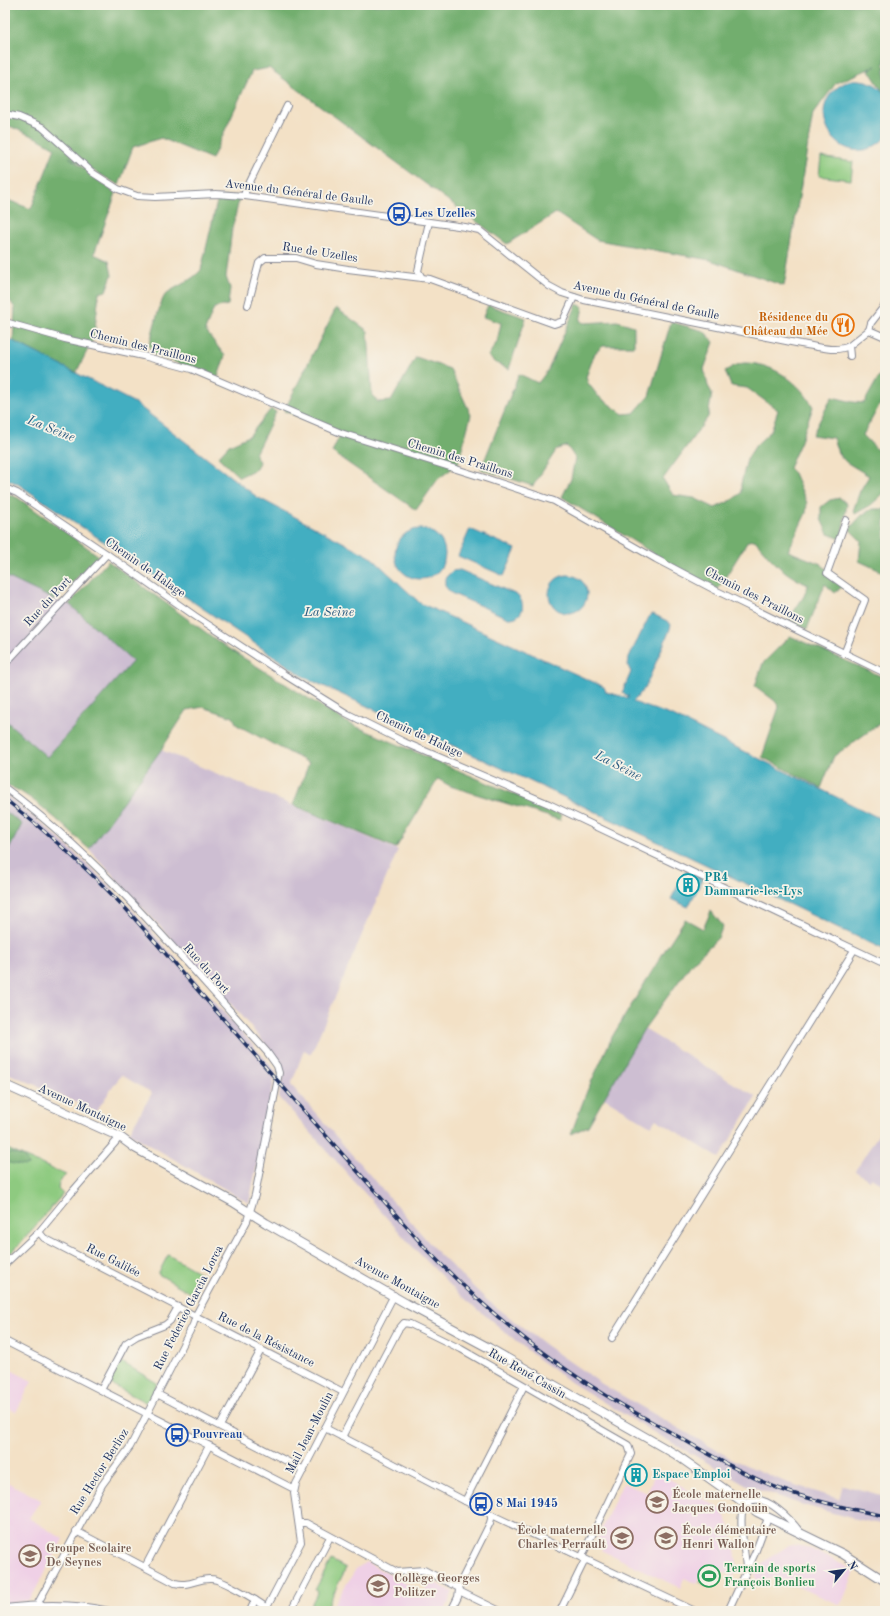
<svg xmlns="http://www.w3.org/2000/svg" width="890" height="1616" viewBox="0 0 890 1616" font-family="'Old Standard TT',serif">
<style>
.built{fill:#efd0e6}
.industrial{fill:#cdbed2}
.green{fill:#8eca80;stroke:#547c6f}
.forest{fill:#72ae6e;stroke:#466e66}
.water{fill:#43aec1;stroke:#2f6e90}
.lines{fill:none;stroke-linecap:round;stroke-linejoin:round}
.minor-casing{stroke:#878892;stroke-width:8}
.major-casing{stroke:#878892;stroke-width:10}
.minor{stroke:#fff;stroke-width:6}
.major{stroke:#fff;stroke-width:8}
.rail-casing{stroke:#1b2f5e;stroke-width:3.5}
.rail{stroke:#f7f3e8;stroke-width:2;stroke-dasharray:6;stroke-linecap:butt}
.labels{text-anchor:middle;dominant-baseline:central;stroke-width:3.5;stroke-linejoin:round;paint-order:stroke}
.street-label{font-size:12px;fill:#1b2f5e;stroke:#f7f3e8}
.transit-label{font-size:12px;font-weight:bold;fill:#164399;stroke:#f7f3e8;text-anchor:start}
.food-label{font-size:12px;font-weight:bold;fill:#c56008;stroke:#f7f3e8;text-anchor:end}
.culture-label{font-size:12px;font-weight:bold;fill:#0d838f;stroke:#f7f3e8;text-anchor:start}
.education-label{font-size:12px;font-weight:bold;fill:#785e54;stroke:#f7f3e8;text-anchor:start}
.leisure-label{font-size:12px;font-weight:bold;fill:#27864d;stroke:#f7f3e8;text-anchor:start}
.water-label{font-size:13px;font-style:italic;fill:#295b81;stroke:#f7f3e8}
</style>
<rect width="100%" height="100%" fill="#f7f3e8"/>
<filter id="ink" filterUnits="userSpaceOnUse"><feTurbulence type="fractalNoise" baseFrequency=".025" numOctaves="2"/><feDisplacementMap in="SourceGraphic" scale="8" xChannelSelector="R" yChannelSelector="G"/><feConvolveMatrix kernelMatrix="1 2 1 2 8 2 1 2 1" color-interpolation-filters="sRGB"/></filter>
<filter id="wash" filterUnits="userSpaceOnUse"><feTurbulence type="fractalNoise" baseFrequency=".012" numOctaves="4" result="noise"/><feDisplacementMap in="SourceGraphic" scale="16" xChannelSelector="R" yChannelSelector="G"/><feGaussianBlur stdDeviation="0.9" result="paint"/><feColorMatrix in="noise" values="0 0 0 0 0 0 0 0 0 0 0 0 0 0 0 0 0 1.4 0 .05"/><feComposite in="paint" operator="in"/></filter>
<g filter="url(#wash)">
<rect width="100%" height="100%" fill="#f3e1c6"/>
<!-- built -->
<g class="built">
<polygon points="5,1367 32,1381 16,1412 5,1406"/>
<polygon points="656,1471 722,1510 731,1529 738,1568 733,1577 707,1563 697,1584 684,1578 680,1588 601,1550 605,1543 597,1538 623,1483 647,1493"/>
<polygon points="5,1481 41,1500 29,1518 63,1539 30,1600 5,1604"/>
<polygon points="792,1545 807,1547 855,1571 841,1605 774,1577 757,1584 754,1569 786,1547"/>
<polygon points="366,1562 424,1593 431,1581 453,1592 445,1611 347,1611 334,1604 356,1569"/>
</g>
<!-- industrial -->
<g class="industrial">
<polygon points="5,576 55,600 69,604 133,661 47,757 5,720"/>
<polygon points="161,750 398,850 311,1054 304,1050 291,1085 438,1253 487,1300 547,1346 602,1384 732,1459 785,1482 839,1499 843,1485 885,1496 885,1525 851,1518 800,1504 747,1485 655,1433 572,1383 538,1359 457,1292 410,1244 279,1097 283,1077 285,1073 279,1060 230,1003 89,849"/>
<polygon points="5,794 46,827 87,864 127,904 276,1071 249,1203 129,1133 152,1093 121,1075 95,1113 78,1103 5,1072 5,857 22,824 5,811"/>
<polygon points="644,1029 756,1097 719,1158 656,1119 651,1126 604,1098"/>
<polygon points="885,1124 885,1186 871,1177 869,1180 855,1171"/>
</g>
<!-- green -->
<g class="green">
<polygon points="821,157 853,162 851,180 819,176"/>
<polygon points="5,1148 66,1175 59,1182 58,1189 63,1194 17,1247 5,1258"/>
<polygon points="168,1255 202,1274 191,1293 158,1274"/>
<polygon points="120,1361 157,1383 149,1401 145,1402 109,1383"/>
<polygon points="331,1560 346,1568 325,1611 308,1611 318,1591 315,1590"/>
<polygon points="708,1566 718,1571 710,1587 700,1582"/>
</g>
<!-- forest -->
<g class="forest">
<polygon points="5,5 885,5 885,63 883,64 885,66 885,95 869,70 876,66 836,83 813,114 784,286 710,260 597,240 556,213 507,244 269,68 252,71 212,159 161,138 133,147 119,185 69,157 116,193 94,254 109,261 112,275 106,291 99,293 94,337 76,373 13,341 15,308 5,294 5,199 31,209 55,148 39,139 5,124"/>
<path d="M240,196L232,229L226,277L230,288L228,305L214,308L205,330L225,356L218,377L154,355L149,346C152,336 160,298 167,293C179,285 191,281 201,270L218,197Z"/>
<path d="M577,304L583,307L580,321L584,323L618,321L634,326V346H603L595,353L586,377L588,383L598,396L623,414L634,413L649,396L671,322L704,331L714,342L704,369L708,386L712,393L708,417L663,479L673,495L694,498L715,508L732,500L741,493V484L747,459L756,445L771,431L778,410L747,388L731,386L725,371C730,368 739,363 745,363C773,363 801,383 813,407L801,441L789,468L794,473L807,503L806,513L788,551L821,564L844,585L835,593L825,584L807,629L789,619L804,596L808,585C782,573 773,562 755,540L748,541L718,589L667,562L562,497L571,479L575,458L567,446L557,449L533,486L481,469L519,374L538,383L548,370Z"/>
<polygon points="488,305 526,318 509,369 494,362 488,356 497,342 501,323 483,317"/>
<polygon points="336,308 368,331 372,395 378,402 391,401 416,357 450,369 471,415 458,464 438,479 416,510 332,452 341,433 284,411"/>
<polygon points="885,374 885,395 863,435 885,458 885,492 871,505 855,514 853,511 860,491 869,476 846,462 838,453 833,438 812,435 832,397 853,402 864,403 878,378"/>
<polygon points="271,409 276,412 255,454 259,462 256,469 239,477 218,457 229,445 249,436"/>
<polygon points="5,493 18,498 99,556 55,600 5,576"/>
<polygon points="840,498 847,504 841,539 828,534 821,519 821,507 830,500"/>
<polygon points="872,509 885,509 885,573 859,561 861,541 849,529 862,515"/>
<path d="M108,561L226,647L348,723L562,815L560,820L450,786L438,779L396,848L293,805L309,763L237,725L233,717L203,707L187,710L161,750L89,849C69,831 44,806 21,792C16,789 10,787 5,783V720L47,757L133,661L69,604Z"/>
<polygon points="790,636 885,678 885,720 834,756 821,788 762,757 779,707 775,701 755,686 763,663"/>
<polygon points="5,811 22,824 5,857"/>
<polygon points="711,911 723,926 718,938 692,963 644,1029 588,1126 571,1134 587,1091 612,1037 668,945 685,919 703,929"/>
<path d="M11,1153C18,1155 27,1156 28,1165L25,1166L5,1162V1154Z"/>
</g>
<!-- water -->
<g class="water">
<path d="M852,80C864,79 878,83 884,94C887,99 885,130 885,138C841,181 792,100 852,80Z"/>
<polygon points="5,339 13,341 135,403 257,497 371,557 420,603 604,687 606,692 628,698 629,696 622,693 631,672 628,666 629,657 650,615 653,614 669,622 671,625 669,632 645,688 633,702 673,716 885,821 885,950 549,790 306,678 18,484 5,478"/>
<polygon points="470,529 516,549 504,576 458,556"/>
<circle cx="420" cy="554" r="25"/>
<path d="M460,570L517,595C527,604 523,619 508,618L451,593L445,586V578L452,571Z"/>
<circle cx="568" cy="594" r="19"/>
<polygon points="686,870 703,879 688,907 671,899"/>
</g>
</g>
<g filter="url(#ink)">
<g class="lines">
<!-- minor casing -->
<g class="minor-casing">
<g id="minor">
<path d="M5,114L19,117L42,127L93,173L118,189L137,196L155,197L216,194L245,196L465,227L479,230L549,286L562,293L584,300L801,344C815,346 835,353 849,346L869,330"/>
<polyline points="245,196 245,192 287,106"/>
<polyline points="422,278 418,271 429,222"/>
<polyline points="248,305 259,263 265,258 296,258 316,264 348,269 430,279 554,324 563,321 574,297"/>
<polyline points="5,322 65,339 143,356 191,369 341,433 488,479 554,501 656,559 715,590 885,673"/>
<polyline points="869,330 871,323 885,305"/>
<polyline points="869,330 885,337"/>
<polyline points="849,346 850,356"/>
<polyline points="5,488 17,493 107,554 195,616 285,675 346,713 406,743 549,804 885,964"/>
<polyline points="844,654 865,600 827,573 846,520"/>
<polyline points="5,664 107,554"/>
<path d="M5,788C105,862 184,961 267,1052L277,1066L279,1073L255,1195L247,1221L197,1313L193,1325L130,1447L102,1485L37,1605"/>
<polyline points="39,1232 44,1238 343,1392"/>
<polyline points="5,1264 39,1232 73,1191 120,1137"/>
<polyline points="612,1338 854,950"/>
<polyline points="5,1341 294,1489"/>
<polyline points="101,1390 126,1343 137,1336 165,1325 170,1321 178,1307"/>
<polyline points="157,1394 304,1470"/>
<polyline points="220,1426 261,1350"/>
<polyline points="325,1428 492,1515 695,1611"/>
<polyline points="342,1437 398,1330 404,1323 410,1324 461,1349 628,1445 631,1454 583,1554 584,1562 560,1611"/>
<polyline points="465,1501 524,1386"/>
<polyline points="299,1523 306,1523 397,1572 424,1570 459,1588 461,1592 500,1611"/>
<path d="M76,1531L175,1583C191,1587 197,1578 211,1579C223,1579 261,1603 271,1611"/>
<polyline points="145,1567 209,1446"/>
<path d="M746,1570C746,1555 738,1522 743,1510C744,1506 747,1503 750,1501C767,1494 791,1520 800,1532"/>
<path d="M5,1608C39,1604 76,1603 109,1611"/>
<polyline points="250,1611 255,1600"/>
<polyline points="265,1611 301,1542 294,1493 296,1484 394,1295"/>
<polyline points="291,1611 330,1537"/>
<polyline points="451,1611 458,1597 460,1583 490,1523 492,1515"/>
<polyline points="728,1611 755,1553 768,1518"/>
</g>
</g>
<!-- major casing -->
<g class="major-casing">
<polyline id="major" points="5,1085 120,1137 135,1148 233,1202 266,1223 407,1304 489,1348 675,1454 757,1512 843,1554 885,1581"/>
</g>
<!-- minor -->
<use href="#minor" class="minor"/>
<!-- major -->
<use href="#major" class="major"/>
<!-- rail casing -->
<g class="rail-casing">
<path id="rail" d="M5,799C48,833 88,869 126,909L428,1251C467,1291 508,1328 553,1360C591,1388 631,1411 672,1433C707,1453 742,1474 780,1489C814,1501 849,1509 885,1516"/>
</g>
<!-- rail -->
<use href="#rail" class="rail"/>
</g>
</g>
<!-- icons -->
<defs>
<g id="bus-ring" transform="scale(1.15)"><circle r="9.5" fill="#f7f3e8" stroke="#1a4fb4" stroke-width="1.5"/><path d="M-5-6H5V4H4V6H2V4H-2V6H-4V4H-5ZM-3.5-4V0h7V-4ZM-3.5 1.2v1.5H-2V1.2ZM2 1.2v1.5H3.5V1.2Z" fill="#1a4fb4"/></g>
<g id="restaurant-ring" transform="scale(1.15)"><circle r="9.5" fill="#f7f3e8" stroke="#e8710a" stroke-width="1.5"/><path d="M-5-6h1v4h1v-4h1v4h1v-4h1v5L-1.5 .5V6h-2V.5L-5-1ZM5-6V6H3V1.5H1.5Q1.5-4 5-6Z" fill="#e8710a"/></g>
<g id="building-ring" transform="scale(1.15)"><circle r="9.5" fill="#f7f3e8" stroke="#0f9aa8" stroke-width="1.5"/><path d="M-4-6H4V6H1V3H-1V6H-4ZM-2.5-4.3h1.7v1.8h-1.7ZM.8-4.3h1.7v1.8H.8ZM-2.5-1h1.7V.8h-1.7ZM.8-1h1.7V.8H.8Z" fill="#0f9aa8"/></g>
<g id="school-ring" transform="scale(1.15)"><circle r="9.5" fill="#f7f3e8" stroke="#8d6e63" stroke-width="1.5"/><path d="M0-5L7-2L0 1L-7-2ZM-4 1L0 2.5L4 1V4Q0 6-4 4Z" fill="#8d6e63"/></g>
<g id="stadium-ring" transform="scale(1.15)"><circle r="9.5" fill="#f7f3e8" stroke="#2e9e5b" stroke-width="1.5"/><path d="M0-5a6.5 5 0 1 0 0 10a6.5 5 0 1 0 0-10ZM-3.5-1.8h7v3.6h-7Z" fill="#2e9e5b"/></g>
</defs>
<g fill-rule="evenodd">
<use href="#bus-ring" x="399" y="214"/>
<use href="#restaurant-ring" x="843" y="325"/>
<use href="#building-ring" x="688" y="885"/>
<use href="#bus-ring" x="177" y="1435"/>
<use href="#building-ring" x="636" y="1475"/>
<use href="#school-ring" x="657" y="1502"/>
<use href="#bus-ring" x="481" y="1504"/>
<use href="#school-ring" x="622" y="1538"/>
<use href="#school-ring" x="666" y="1538"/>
<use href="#school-ring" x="30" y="1556"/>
<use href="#stadium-ring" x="709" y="1576"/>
<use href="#school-ring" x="378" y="1586"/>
</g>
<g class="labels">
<!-- street labels -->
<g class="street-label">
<text transform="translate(299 193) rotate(7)">Avenue du Général de Gaulle</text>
<text transform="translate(320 253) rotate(9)">Rue de Uzelles</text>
<text transform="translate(646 301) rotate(12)">Avenue du Général de Gaulle</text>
<text transform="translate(143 347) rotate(14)">Chemin des Praillons</text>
<text transform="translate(460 459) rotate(17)">Chemin des Praillons</text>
<text transform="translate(145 568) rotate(35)">Chemin de Halage</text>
<text transform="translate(754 596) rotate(27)">Chemin des Praillons</text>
<text transform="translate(48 602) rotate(-47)">Rue du Port</text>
<text transform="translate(419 735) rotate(25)">Chemin de Halage</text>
<text transform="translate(206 969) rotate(48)">Rue du Port</text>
<text transform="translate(82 1108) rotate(25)">Avenue Montaigne</text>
<text transform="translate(113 1261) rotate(27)">Rue Galilée</text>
<text transform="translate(397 1283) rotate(29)">Avenue Montaigne</text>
<text transform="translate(189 1308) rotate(-63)">Rue Federico Garcia Lorca</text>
<text transform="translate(266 1340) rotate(27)">Rue de la Résistance</text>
<text transform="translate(527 1374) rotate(30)">Rue René Cassin</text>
<text transform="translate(310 1433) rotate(-63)">Mail Jean-Moulin</text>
<text transform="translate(100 1472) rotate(-58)">Rue Hector Berlioz</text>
</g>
<!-- transit labels -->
<g class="transit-label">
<text x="414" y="214">Les Uzelles</text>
<text x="192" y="1435">Pouvreau</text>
<text x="496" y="1504">8 Mai 1945</text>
</g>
<!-- food labels -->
<g class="food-label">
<text x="828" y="318">Résidence du<tspan x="828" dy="14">Château du Mée</tspan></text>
</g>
<!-- culture labels -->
<g class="culture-label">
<text x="704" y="878">PR4<tspan x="704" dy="14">Dammarie-les-Lys</tspan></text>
<text x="652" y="1475">Espace Emploi</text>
</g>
<!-- education labels -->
<g class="education-label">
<text x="672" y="1495">École maternelle<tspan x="672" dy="14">Jacques Gondouin</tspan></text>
<text x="606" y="1531" text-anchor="end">École maternelle<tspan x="606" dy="14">Charles Perrault</tspan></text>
<text x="682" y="1531">École élémentaire<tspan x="682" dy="14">Henri Wallon</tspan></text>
<text x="46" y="1549">Groupe Scolaire<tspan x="46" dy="14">De Seynes</tspan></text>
<text x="394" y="1579">Collège Georges<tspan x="394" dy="14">Politzer</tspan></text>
</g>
<!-- leisure labels -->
<g class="leisure-label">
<text x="724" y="1569">Terrain de sports<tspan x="724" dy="14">François Bonlieu</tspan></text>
</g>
<!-- water labels -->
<g class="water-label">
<text transform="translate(51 429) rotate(22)">La Seine</text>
<text x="329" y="612">La Seine</text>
<text transform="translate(618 766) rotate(27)">La Seine</text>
</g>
</g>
<!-- margin -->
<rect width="890" height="1616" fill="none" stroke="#f7f3e8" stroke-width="20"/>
<!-- north arrow -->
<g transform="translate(844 1570) rotate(61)" stroke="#f7f3e8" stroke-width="3" paint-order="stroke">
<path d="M0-3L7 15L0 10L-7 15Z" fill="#1b2f5e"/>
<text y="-6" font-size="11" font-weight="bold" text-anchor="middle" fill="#1b2f5e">N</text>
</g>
</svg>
